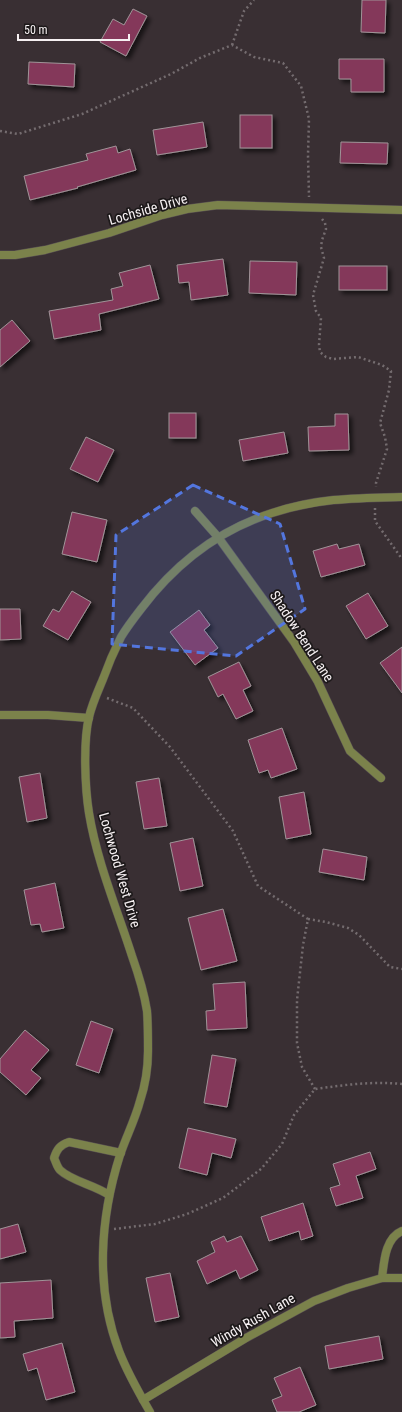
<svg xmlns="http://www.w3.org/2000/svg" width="402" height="1412" viewBox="0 0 402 1412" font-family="'Roboto Condensed',sans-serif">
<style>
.building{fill:#84385a;stroke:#a09498;filter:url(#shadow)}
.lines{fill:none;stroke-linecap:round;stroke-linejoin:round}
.street-casing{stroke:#574e52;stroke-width:9}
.path{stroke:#746c6f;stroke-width:2.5;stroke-dasharray:2 3;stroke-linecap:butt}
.street{stroke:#7b824b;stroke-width:8}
.marked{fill:#5376de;fill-opacity:0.2;stroke:#5376de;stroke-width:3;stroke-dasharray:8 5;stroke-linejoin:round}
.labels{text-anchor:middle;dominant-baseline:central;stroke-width:3.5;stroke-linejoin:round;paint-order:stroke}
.street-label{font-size:14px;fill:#f6f0f2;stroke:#1d191a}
</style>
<defs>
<filter id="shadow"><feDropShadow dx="3.5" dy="3.5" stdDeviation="2" flood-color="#0009"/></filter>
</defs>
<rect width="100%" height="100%" fill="#392f33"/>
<!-- building -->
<g class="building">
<polygon points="362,0 386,0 385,33 361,32"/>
<polygon points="133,9 147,16 126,56 100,42 113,19 124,25"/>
<polygon points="339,59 384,59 384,92 351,92 351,79 339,79"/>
<polygon points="29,62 75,64 74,87 28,84"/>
<rect x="240" y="115" width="32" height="33"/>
<polygon points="203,122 207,147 157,155 153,130"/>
<polygon points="341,142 388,143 387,164 340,163"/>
<polygon points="116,146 118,153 130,149 136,170 77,187 78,188 30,200 24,176 88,160 86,154"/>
<polygon points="223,259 228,295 191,300 189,282 179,283 177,265"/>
<polygon points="250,261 297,262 296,295 249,293"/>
<polygon points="150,265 159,299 99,314 101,330 54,339 49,311 113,300 111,289 123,286 119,273"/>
<rect x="339" y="266" width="48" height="24"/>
<polygon points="12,320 30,341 0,367 0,330"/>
<rect x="169" y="413" width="27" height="25"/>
<polygon points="335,414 348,414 349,450 309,451 308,427 335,426"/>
<polygon points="284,432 288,453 243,461 239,440"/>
<polygon points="86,437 114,450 98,482 70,469"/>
<polygon points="72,512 107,520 97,562 62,554"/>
<polygon points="337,544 339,549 359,544 365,565 321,577 313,551"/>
<polygon points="72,591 91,602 68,640 43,626 53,609 59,612"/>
<polygon points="368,593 388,626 366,639 346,606"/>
<polygon points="0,609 20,609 21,639 0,640"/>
<polygon points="199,610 210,625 204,630 218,648 195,665 170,632"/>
<polygon points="402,647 402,693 380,663"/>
<polygon points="239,662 251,686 243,690 253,711 236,719 223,694 218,697 208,677"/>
<polygon points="282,728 297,769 271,778 268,770 259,773 248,740"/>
<polygon points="40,773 47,818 27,822 19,777"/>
<polygon points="159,778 167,826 144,829 136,782"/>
<polygon points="304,792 311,834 286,839 279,797"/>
<polygon points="193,838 203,886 180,891 170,843"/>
<polygon points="323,849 367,857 364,880 319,872"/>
<polygon points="55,883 64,928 42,932 40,924 31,925 24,890"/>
<polygon points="223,909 237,961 201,970 188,918"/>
<polygon points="245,982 247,1028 207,1030 206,1011 215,1010 213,984"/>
<polygon points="91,1021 113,1029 99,1073 76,1065"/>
<polygon points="25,1030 49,1050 31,1070 41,1078 26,1095 0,1072 0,1059"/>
<polygon points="212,1055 236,1059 227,1107 204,1103"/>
<polygon points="188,1128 236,1139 231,1158 212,1153 207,1175 179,1168"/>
<polygon points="370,1152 376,1169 356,1176 363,1198 336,1206 330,1188 340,1185 333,1164"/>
<polygon points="303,1203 313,1236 301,1240 299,1231 269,1241 261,1217"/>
<polygon points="18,1224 26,1252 0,1259 0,1229"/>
<polygon points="224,1236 227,1242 241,1236 258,1270 240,1279 236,1270 207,1284 197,1261 215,1252 211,1242"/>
<polygon points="170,1273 179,1317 155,1322 146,1278"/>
<polygon points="51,1280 53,1318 14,1321 15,1337 0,1338 0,1283"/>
<polygon points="379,1336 383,1359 329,1369 325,1346"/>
<polygon points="62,1343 75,1392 46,1400 37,1368 28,1371 23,1354"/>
<polygon points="300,1367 316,1405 299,1412 277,1412 272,1400 282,1396 274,1378"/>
</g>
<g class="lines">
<!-- street casing -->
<g class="street-casing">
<g id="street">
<polyline points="0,255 15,255 45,250 109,233 162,215 187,209 218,205 402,210"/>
<polyline points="195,511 218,537 294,642 318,682 350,751 381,778"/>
<polyline points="0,715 48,715 89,718"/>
<path d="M109,1195C95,1185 71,1181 60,1170C57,1167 56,1162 54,1158C57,1149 60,1145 69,1142L121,1153"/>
<path d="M382,1278C384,1262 385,1238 402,1231"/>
<polyline points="143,1400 246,1338 314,1301 348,1288 382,1278 402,1278"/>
<path d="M150,1412C139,1393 127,1372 119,1351C95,1288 100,1218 120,1155C126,1137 135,1120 140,1101C145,1086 148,1067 148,1051C148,1038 148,1024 147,1011C144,992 138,973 132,956C117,909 97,862 89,813C85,788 83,742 89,717C92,704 98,691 103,679C108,665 114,651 121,637C127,627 134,618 141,609C175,564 219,530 272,513C318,498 355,498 402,497"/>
</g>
</g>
<!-- path -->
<g class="path">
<polyline points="232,45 244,11 254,0"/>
<polyline points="0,131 18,134 82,114 171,74 200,58 232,45 254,57 283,63 301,86 309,119 308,155 309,197"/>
<polyline points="322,219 325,223 326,229 322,240 321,247 324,258 313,295 316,311 321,318 319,345 320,352 326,357 333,359 358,357 382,365 391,371 389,390 380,423 385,437 387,449 376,483 376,487"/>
<polyline points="375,508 375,521 402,559"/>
<polyline points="107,698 133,708 170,747 233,831 258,886 308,919 303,945 297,1000 297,1043 302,1067 315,1089"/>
<polyline points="308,919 326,922 348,928 359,935 390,967 402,969"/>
<path d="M114,1229L155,1224L187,1214L223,1198L261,1169L282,1144L294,1115L315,1089C344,1085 372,1081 402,1084"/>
</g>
<!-- street -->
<use href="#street" class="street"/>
</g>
<!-- marked area -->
<path class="marked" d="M193,485L280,524L305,609L236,656L112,644L116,535Z"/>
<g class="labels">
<!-- street labels -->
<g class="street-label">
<text transform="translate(148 209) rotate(-16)">Lochside Drive</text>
<text transform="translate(302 636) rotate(57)">Shadow Bend Lane</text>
<text transform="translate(120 870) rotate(74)">Lochwood West Drive</text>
<text transform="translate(253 1320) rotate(-30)">Windy Rush Lane</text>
</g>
</g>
<!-- scale -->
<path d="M18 34v6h111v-6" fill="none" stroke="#f6f0f2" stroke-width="2"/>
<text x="24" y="34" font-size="12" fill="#f6f0f2" stroke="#1d191a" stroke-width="3" paint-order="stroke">50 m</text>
</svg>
